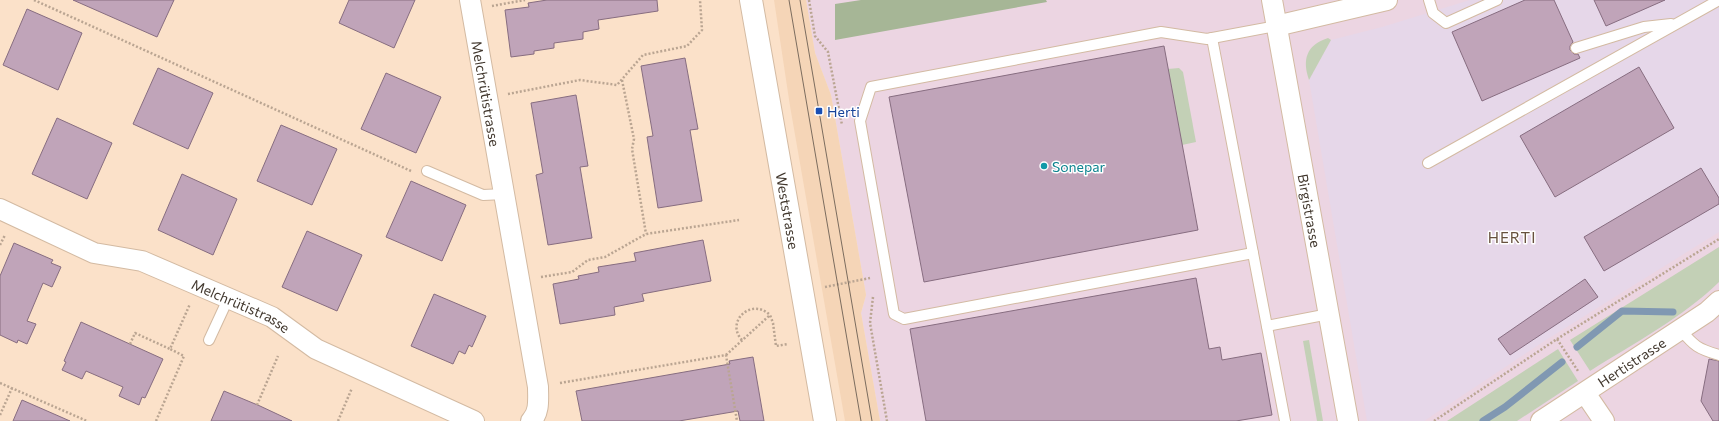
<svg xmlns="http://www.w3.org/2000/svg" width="1719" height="421" viewBox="0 0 1719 421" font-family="Commissioner,sans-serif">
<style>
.commercial{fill:#ecd5e2}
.industrial{fill:#e6d7e9}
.built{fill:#f5d5b7}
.green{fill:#c3d0b6}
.forest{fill:#a6b696}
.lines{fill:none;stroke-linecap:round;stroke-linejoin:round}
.stream{stroke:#8098b2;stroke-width:7}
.building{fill:#c0a4b9;stroke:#876d80}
.lane-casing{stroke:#d3baa2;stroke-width:12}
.street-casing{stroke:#d3baa2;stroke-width:22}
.secondary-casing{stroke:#d3baa2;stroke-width:24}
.path{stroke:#baa592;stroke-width:2.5;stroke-dasharray:2 2;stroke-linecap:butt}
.lane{stroke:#fff;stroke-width:10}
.street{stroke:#fff;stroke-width:20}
.secondary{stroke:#fff;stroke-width:22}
.tram{stroke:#7b6c5e;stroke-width:1}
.transit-dot{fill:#1a4fb4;stroke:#fff;stroke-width:1.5}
.culture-dot{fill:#0f9aa8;stroke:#fff;stroke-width:1.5}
.labels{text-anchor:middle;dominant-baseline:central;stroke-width:3;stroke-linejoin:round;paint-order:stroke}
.street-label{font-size:14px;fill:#42382e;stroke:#fff}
.transit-label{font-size:14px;fill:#164399;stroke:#fff;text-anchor:start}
.culture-label{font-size:14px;fill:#0d838f;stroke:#fff;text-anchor:start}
.neighbourhood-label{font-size:15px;letter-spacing:1px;fill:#67513d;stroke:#fff}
</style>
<rect width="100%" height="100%" fill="#fbe1c9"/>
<!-- commercial -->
<polygon class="commercial" points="806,0 1719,0 1719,421 880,421 861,313 866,295 831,95 815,53"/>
<!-- industrial -->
<polygon class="industrial" points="1470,0 1719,0 1719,232 1546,340 1424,421 1367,421 1309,80 1331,40 1382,27"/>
<!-- built -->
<polygon class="built" points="774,0 806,0 815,53 831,95 866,295 861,313 880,421 845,421 790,106"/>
<!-- green -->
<g class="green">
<path d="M1328,38L1331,40L1309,80C1302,60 1306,45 1328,38Z"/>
<polygon points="1179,68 1183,72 1196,142 1182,145 1168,69"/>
<path d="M1719,247V282C1685,316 1631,345 1590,371L1570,340Z"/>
<polygon points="1309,340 1323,421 1317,421 1303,341"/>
<polygon points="1558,349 1578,381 1517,421 1447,421"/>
</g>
<!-- forest -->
<polygon class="forest" points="861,0 1046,0 1047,2 835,40 835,4"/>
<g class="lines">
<!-- stream -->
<g class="stream">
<polyline points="1577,347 1622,311 1673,312"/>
<polyline points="1483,421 1505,407 1562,362"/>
</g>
</g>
<!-- building -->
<g class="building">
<polygon points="73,0 174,0 157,37"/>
<polygon points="349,0 415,0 394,48 339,23"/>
<polygon points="547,0 657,0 658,11 598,20 599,29 583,32 583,39 554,43 554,48 534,51 534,54 511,57 505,10 529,7 528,3"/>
<polygon points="1525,0 1554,0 1573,42 1570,46 1570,50 1574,54 1578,54 1580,58 1482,101 1452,32"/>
<polygon points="1594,0 1665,0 1606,26"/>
<polygon points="27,9 82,33 58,90 3,65"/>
<polygon points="1164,46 1198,230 924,282 889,97"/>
<polygon points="685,58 698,129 690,130 702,201 658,208 647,137 653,136 641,66"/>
<polygon points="1639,67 1674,128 1555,197 1520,136"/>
<polygon points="158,68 213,93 188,149 133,124"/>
<polygon points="386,73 441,97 416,153 361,129"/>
<polygon points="576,95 588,166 580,167 592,238 548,245 536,175 543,173 531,103"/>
<polygon points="57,118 112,143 87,199 32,174"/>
<polygon points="281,125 337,149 312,205 257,181"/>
<polygon points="1701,168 1719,198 1719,204 1604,271 1584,237"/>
<polygon points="182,174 237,199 213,255 158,230"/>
<polygon points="411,181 466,205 442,261 386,237"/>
<polygon points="307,231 362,255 337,311 282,287"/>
<polygon points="703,240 711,281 642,294 644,301 614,307 615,315 560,324 553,284 579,279 578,276 599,272 598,267 636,261 634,253"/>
<polygon points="14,243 53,260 51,263 61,267 52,287 43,283 27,321 36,324 27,344 18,340 17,343 0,335 0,276"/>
<polygon points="1196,278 1209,349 1220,347 1222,360 1261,353 1272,415 1236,421 926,421 910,329"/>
<polygon points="1585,279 1598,297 1510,355 1498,339"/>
<polygon points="434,294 486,316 472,347 469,345 465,354 459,351 453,364 411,346"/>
<polygon points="81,322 163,359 145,398 142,397 139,405 119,396 123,387 86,371 82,379 62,370 66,362 64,361"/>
<polygon points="753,357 764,421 740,421 738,411 679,421 582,421 576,391 730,364 729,361"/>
<polygon points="1709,359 1719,361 1719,421 1713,421 1701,401"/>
<polygon points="224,391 260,406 292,421 211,421"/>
<polygon points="22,400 70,421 13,421"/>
</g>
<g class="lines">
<!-- lane casing -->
<g class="lane-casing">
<g id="lane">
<polyline points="1429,0 1433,13 1446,23 1497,0"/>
<polyline points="1212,38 1285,421"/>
<polyline points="1576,48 1644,27 1671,24"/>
<polyline points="1428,163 1719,0"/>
<polyline points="427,171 483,195 505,194"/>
<polyline points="1253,253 904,319 894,314 860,121 871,87 1161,32 1207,39 1276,26"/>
<polyline points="1267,326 1329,314"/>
<path d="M1680,329C1694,346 1698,349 1719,355"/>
<polyline points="209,340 228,299"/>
</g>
</g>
<!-- street casing -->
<g class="street-casing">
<g id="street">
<path id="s1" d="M470,0L538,387C538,399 540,412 531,421"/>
<path id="s2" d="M1272,0L1348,421"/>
<polyline points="1276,26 1387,0"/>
<path id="s3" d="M0,209L94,253L142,261L272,317L316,349L474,421"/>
<polyline points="1585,393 1604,421"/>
<path id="s4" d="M1541,421L1707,312L1719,301"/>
</g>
</g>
<!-- secondary casing -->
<g class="secondary-casing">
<g id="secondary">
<path id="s5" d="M751,0L825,421"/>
</g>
</g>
<!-- path -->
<g class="path">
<polyline points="34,0 411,171"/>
<polyline points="809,0 815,36 828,52 842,125"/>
<polyline points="492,6 525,0"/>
<polyline points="622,80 634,139 632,149 646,234"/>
<polyline points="508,94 580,80 617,85 643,55 687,46 702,30 700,0"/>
<polyline points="0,245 5,235"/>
<polyline points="541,277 572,272 588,260 605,257 646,234 739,220"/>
<polyline points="825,287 870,278"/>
<polyline points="873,297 870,323 887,421"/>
<polyline points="1557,339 1719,239"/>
<path d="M742,340C725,322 751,297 770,315"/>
<polyline points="130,344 135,333 170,349"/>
<polyline points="726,355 770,315 773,323 776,346 788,344"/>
<polyline points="0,383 87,421"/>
<polyline points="560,383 726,355 737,421"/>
<polyline points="257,405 278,356"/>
<polyline points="0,415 12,388"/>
<polyline points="156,421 184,356 170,349 190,304"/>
<polyline points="338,421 352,388"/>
<polyline points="1434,421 1557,339 1578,371"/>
</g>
<!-- lane -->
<use href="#lane" class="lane"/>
<!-- street -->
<use href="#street" class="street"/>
<!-- secondary -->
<use href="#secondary" class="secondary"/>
<!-- tram -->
<g class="tram">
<polyline points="789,0 861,421"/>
<polyline points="800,0 872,421"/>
</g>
</g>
<!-- markers -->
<rect class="transit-dot" x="815" y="107" width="8" height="8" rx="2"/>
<circle class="culture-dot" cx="1044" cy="166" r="4"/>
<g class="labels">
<!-- street labels -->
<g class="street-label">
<text stroke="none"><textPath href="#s1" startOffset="95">Melchrütistrasse</textPath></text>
<text stroke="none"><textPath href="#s5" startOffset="214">Weststrasse</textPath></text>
<text stroke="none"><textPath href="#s2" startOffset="214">Birgistrasse</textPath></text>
<text stroke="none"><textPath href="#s3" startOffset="261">Melchrütistrasse</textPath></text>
<text stroke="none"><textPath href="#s4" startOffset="108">Hertistrasse</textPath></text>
</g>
<!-- transit labels -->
<g class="transit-label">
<text x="827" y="111">Herti</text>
</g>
<!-- culture labels -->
<g class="culture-label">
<text x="1052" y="166">Sonepar</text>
</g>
<!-- neighbourhood labels -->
<g class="neighbourhood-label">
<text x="1512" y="237">HERTI</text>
</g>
</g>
</svg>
